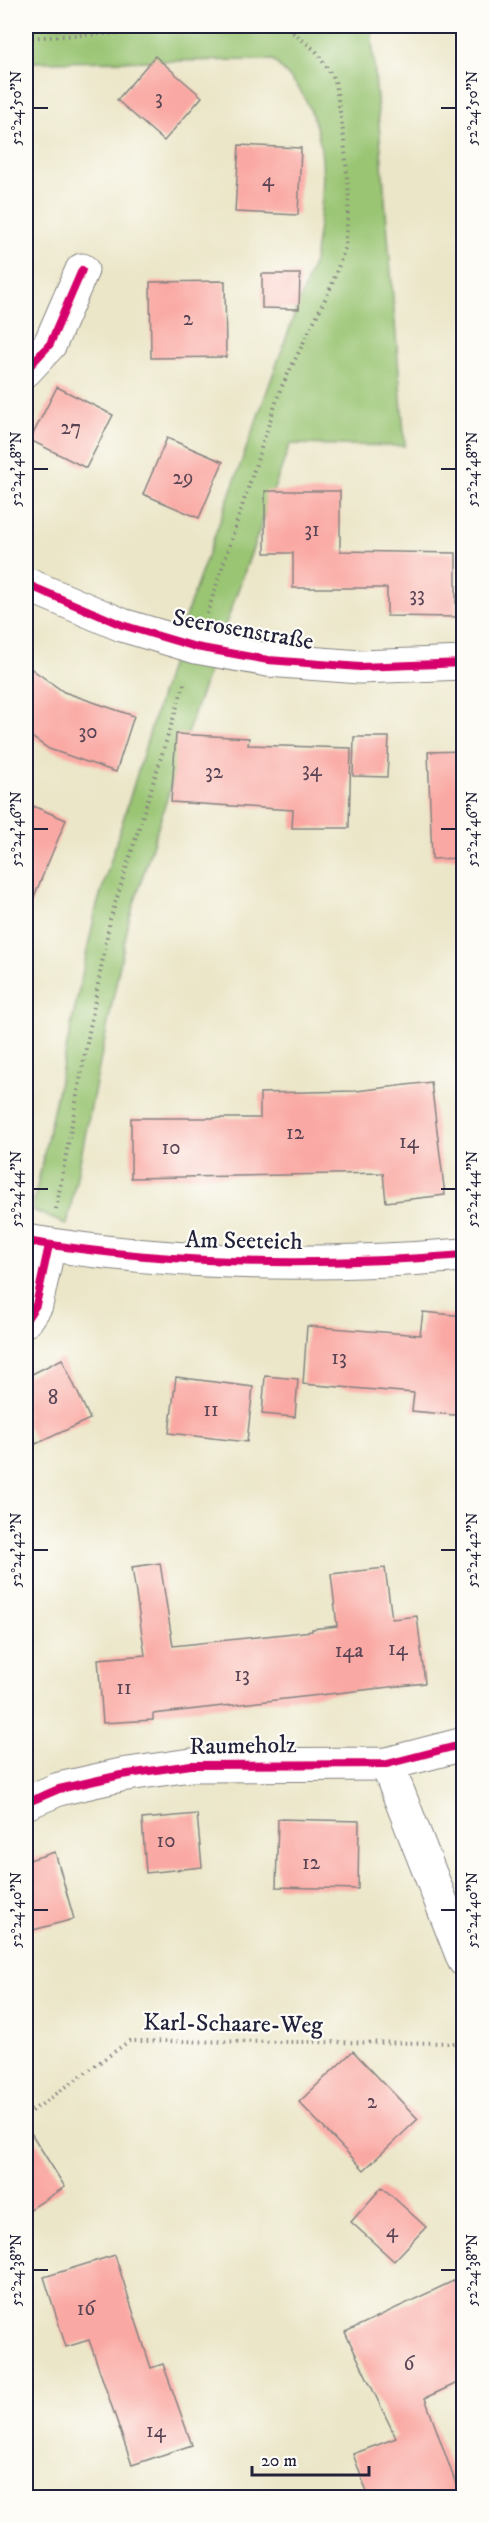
<svg xmlns="http://www.w3.org/2000/svg" width="489" height="2523" viewBox="0 0 489 2523" font-family="'IM FELL DW Pica',serif">
<style>
.green{fill:#9ac573;stroke:#5e7457;stroke-width:1.5}
.building{fill:#faa8a3}
.lines{fill:none;stroke-linecap:round;stroke-linejoin:round}
.street-casing{stroke:#868482;stroke-width:35}
.path{stroke:#868482;stroke-width:4;stroke-dasharray:1.5 4.5;stroke-linecap:butt}
.street{stroke:#fff;stroke-width:33}
.cycleway-casing{stroke:#fdfcf7;stroke-width:11}
.cycleway{stroke:#d6006c;stroke-width:8}
.ticks{fill:none;stroke:#22223b;stroke-width:2}
.labels{text-anchor:middle;dominant-baseline:central;stroke-width:4.5;stroke-linejoin:round;paint-order:stroke}
.number-label{font-size:21px;fill:#584455}
.street-label{font-size:24px;fill:#22223b;stroke:#fdfcf7}
.neatline{fill:none;stroke:#22223b;stroke-width:2}
.ticks-label{font-size:15px;text-anchor:middle;fill:#22223b}
</style>
<rect width="100%" height="100%" fill="#fdfcf7"/>
<filter id="ink" filterUnits="userSpaceOnUse"><feTurbulence type="fractalNoise" baseFrequency=".0167" numOctaves="2"/><feDisplacementMap in="SourceGraphic" scale="12" xChannelSelector="R" yChannelSelector="G"/><feConvolveMatrix kernelMatrix="1 2 1 2 8 2 1 2 1" color-interpolation-filters="sRGB"/></filter>
<filter id="wash" filterUnits="userSpaceOnUse"><feTurbulence type="fractalNoise" baseFrequency=".008" numOctaves="4" result="noise"/><feDisplacementMap in="SourceGraphic" scale="24" xChannelSelector="R" yChannelSelector="G"/><feGaussianBlur stdDeviation="1.35" result="paint"/><feColorMatrix in="noise" values="0 0 0 0 0 0 0 0 0 0 0 0 0 0 0 0 0 1.4 0 .05"/><feComposite in="paint" operator="in"/></filter>
<g filter="url(#wash)">
<rect width="100%" height="100%" fill="#ebe6c8"/>
<!-- green -->
<path class="green" d="M26,26H371L405,446L290,444L192,719L129,920L67,1225L32,1210L96,909L182,626L314,261C322,204 333,149 303,95C296,82 283,71 273,60L26,62Z"/>
<g id="blocks">
<!-- building -->
<g class="building">
<polygon points="155,56 202,97 164,141 117,100"/>
<polygon points="239,145 301,148 298,215 235,212"/>
<polygon points="262,274 300,274 299,309 262,308"/>
<polygon points="225,281 226,357 151,358 150,282"/>
<polygon points="57,387 113,415 86,468 30,440"/>
<polygon points="167,438 223,462 199,518 143,494"/>
<polygon points="265,491 340,491 340,551 456,553 456,617 387,616 387,588 293,588 293,553 265,553"/>
<polygon points="26,665 64,692 134,716 116,772 49,749 26,733"/>
<polygon points="176,734 249,738 248,745 351,748 349,828 292,828 293,810 171,802"/>
<polygon points="354,737 389,737 387,777 353,776"/>
<polygon points="464,751 464,858 432,859 428,752"/>
<polygon points="26,803 66,820 26,916"/>
<polygon points="431,1082 445,1195 386,1202 383,1173 131,1178 131,1118 260,1118 260,1093 356,1091"/>
<polygon points="423,1312 464,1316 464,1416 412,1411 414,1393 303,1384 307,1326 420,1335"/>
<polygon points="62,1359 90,1419 36,1444 26,1421 26,1377"/>
<polygon points="265,1376 298,1379 295,1417 262,1414"/>
<polygon points="176,1377 253,1387 247,1442 169,1433"/>
<polygon points="160,1563 173,1646 312,1631 312,1629 337,1626 331,1574 385,1568 392,1619 417,1616 425,1683 153,1714 153,1720 103,1723 98,1659 145,1655 132,1567"/>
<polygon points="197,1814 202,1867 146,1873 142,1819"/>
<polygon points="278,1819 359,1821 358,1889 276,1887"/>
<polygon points="55,1852 74,1919 26,1932 26,1861"/>
<polygon points="353,2051 418,2119 364,2170 299,2102"/>
<polygon points="26,2125 65,2187 26,2212"/>
<polygon points="382,2187 426,2227 394,2261 351,2222"/>
<polygon points="115,2255 151,2368 163,2364 192,2445 132,2465 89,2340 66,2347 44,2277"/>
<polygon points="464,2276 464,2380 425,2398 461,2498 369,2498 353,2454 396,2438 345,2332"/>
</g>
</g>
</g>
<g filter="url(#ink)">
<use href="#blocks" fill-opacity="0" stroke="#868482" stroke-width="1.5"/>
<g class="lines">
<!-- street casing -->
<g class="street-casing">
<g id="street">
<polyline points="26,370 50,344 82,270"/>
<polyline points="26,584 122,625 196,647 268,660 360,667 464,663"/>
<path d="M26,1241C170,1265 318,1267 464,1255"/>
<polyline points="26,1320 36,1305 49,1245"/>
<polyline points="387,1764 464,1960"/>
<polyline points="26,1803 59,1789 121,1775 191,1765 387,1764 464,1744"/>
</g>
</g>
<!-- path -->
<g class="path">
<polyline points="26,38 253,26"/>
<polyline points="207,614 280,390 331,287 345,248 349,200 344,138 335,80 316,51 285,26"/>
<polyline points="56,1209 110,920 185,681"/>
<polyline points="26,2114 41,2105 129,2041 464,2043"/>
</g>
<!-- street -->
<use href="#street" class="street"/>
<!-- cycleway casing -->
<g class="cycleway-casing">
<g id="cycleway">
<polyline points="26,370 50,344 82,270"/>
<polyline points="26,584 122,625 196,647 268,660 360,667 464,663"/>
<path d="M26,1241C170,1265 318,1267 464,1255"/>
<polyline points="26,1320 36,1305 49,1245"/>
<polyline points="26,1803 59,1789 121,1775 191,1765 387,1764 464,1744"/>
</g>
</g>
<!-- cycleway -->
<use href="#cycleway" class="cycleway"/>
</g>
</g>
<!-- ticks -->
<path class="ticks" d="M33,108H48M441,108H456M33,469H48M441,469H456M33,829H48M441,829H456M33,1189H48M441,1189H456M33,1550H48M441,1550H456M33,1910H48M441,1910H456M33,2270H48M441,2270H456"/>
<g class="labels">
<!-- number labels -->
<g class="number-label">
<text x="159" y="98">3</text>
<text x="268" y="180">4</text>
<text x="188" y="319">2</text>
<text x="71" y="428">27</text>
<text x="183" y="478">29</text>
<text x="312" y="530">31</text>
<text x="417" y="595">33</text>
<text x="88" y="732">30</text>
<text x="312" y="770">34</text>
<text x="214" y="772">32</text>
<text x="295" y="1133">12</text>
<text x="409" y="1142">14</text>
<text x="171" y="1148">10</text>
<text x="339" y="1358">13</text>
<text x="53" y="1398">8</text>
<text x="211" y="1410">11</text>
<text x="398" y="1649">14</text>
<text x="349" y="1651">14a</text>
<text x="242" y="1675">13</text>
<text x="124" y="1688">11</text>
<text x="166" y="1841">10</text>
<text x="311" y="1863">12</text>
<text x="372" y="2102">2</text>
<text x="392" y="2231">4</text>
<text x="86" y="2309">16</text>
<text x="409" y="2364">6</text>
<text x="156" y="2431">14</text>
</g>
<!-- street labels -->
<g class="street-label">
<text transform="translate(243 630) rotate(10)">Seerosenstraße</text>
<text transform="translate(244 1241) rotate(1)">Am Seeteich</text>
<text transform="translate(243 1746) rotate(-1)">Raumeholz</text>
<text transform="translate(233 2024) rotate(1)">Karl-Schaare-Weg</text>
</g>
</g>
<!-- margin -->
<rect width="489" height="2523" fill="none" stroke="#fdfcf7" stroke-width="66"/>
<!-- scale -->
<path d="M252 2466v9h117v-9" fill="none" stroke="#22223b" stroke-width="3"/>
<text x="261" y="2466" font-size="18" fill="#22223b" stroke="#fdfcf7" stroke-width="4.5" paint-order="stroke">20 m</text>
<rect x="33" y="33" width="423" height="2457" class="neatline"/>
<g class="ticks-label">
<text transform="translate(16 108) rotate(-90)" y="5">52°24'50"N</text>
<text transform="translate(472 108) rotate(-90)" y="5">52°24'50"N</text>
<text transform="translate(16 469) rotate(-90)" y="5">52°24'48"N</text>
<text transform="translate(472 469) rotate(-90)" y="5">52°24'48"N</text>
<text transform="translate(16 829) rotate(-90)" y="5">52°24'46"N</text>
<text transform="translate(472 829) rotate(-90)" y="5">52°24'46"N</text>
<text transform="translate(16 1189) rotate(-90)" y="5">52°24'44"N</text>
<text transform="translate(472 1189) rotate(-90)" y="5">52°24'44"N</text>
<text transform="translate(16 1550) rotate(-90)" y="5">52°24'42"N</text>
<text transform="translate(472 1550) rotate(-90)" y="5">52°24'42"N</text>
<text transform="translate(16 1910) rotate(-90)" y="5">52°24'40"N</text>
<text transform="translate(472 1910) rotate(-90)" y="5">52°24'40"N</text>
<text transform="translate(16 2270) rotate(-90)" y="5">52°24'38"N</text>
<text transform="translate(472 2270) rotate(-90)" y="5">52°24'38"N</text>
</g>
</svg>
